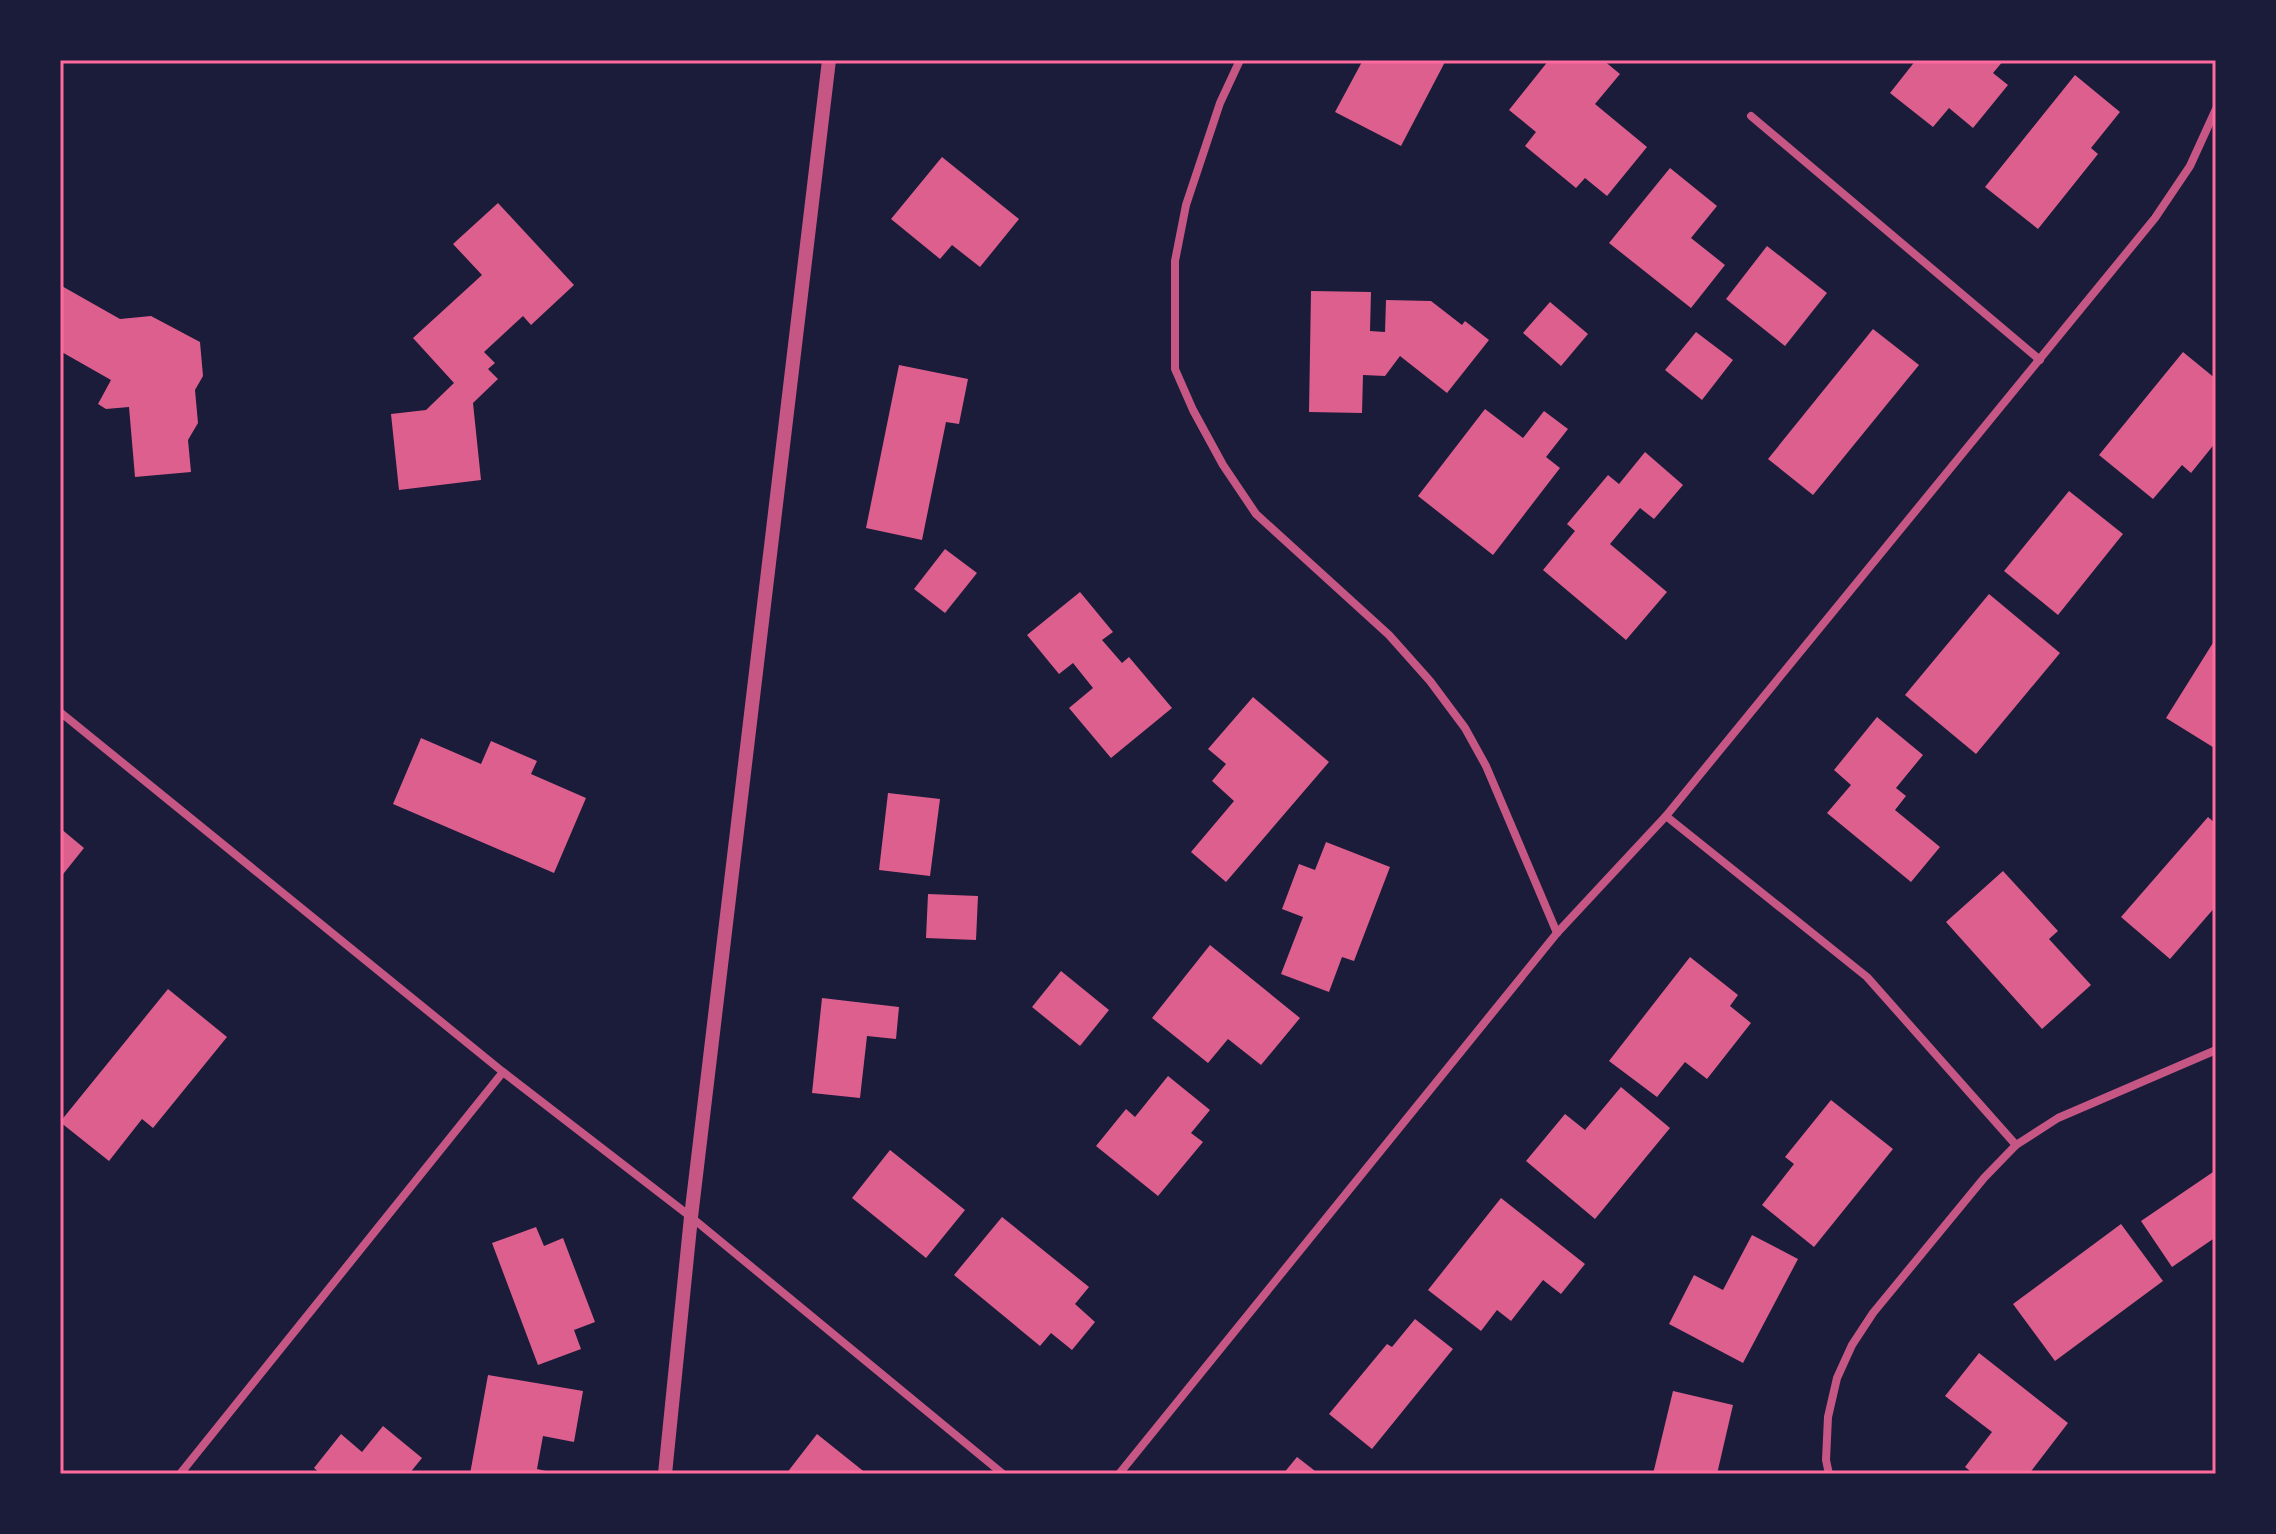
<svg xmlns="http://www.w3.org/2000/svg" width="2276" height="1534" viewBox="0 0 2276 1534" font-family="'Work Sans',sans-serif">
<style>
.building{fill:#dd5f8e}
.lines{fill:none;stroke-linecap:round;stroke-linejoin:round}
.minor{stroke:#c65784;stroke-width:8}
.tertiary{stroke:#c65784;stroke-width:14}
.neatline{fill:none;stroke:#ff6b9d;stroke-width:3}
</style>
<rect width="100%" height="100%" fill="#1b1b3a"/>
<!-- building -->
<g class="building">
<polygon points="1363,60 1446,60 1401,146 1335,112"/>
<polygon points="1549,60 1603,60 1620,74 1595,104 1647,147 1607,196 1585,178 1576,188 1525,146 1536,132 1509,110"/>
<polygon points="1916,60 2004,60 1993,73 2008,85 1973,128 1949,108 1933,127 1890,93"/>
<polygon points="2075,75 2120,112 2091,148 2098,154 2038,229 1985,187"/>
<polygon points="942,157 1019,219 980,267 952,245 940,259 891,219"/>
<polygon points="1670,168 1717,206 1691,238 1725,265 1691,308 1609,243"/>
<polygon points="498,203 574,285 531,325 523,316 484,352 495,363 488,369 498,379 473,403 481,480 399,490 391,414 426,410 454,383 413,338 482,275 453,244"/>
<polygon points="1767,246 1827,293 1785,346 1726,299"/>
<polygon points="60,285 120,319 151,316 200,342 203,376 195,390 198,423 188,440 191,472 135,477 129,407 106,409 98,404 111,380 60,351"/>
<polygon points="1311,291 1371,292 1370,331 1385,332 1386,300 1431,301 1462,325 1465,321 1489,340 1447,393 1400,356 1385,376 1363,375 1362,413 1309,412"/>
<polygon points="1550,302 1588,334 1561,366 1523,333"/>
<polygon points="1873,329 1919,365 1813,495 1768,459"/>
<polygon points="1696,332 1733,360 1702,400 1665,370"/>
<polygon points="2183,352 2216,379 2216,442 2191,473 2182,465 2153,499 2099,455"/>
<polygon points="899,365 968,379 959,424 946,422 922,540 866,528"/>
<polygon points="1485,409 1523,438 1544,411 1568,429 1546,457 1560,468 1493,555 1418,496"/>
<polygon points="1645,452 1683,485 1654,519 1640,508 1610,544 1667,592 1626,640 1543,570 1575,531 1567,524 1608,475 1619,484"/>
<polygon points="2069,491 2123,534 2058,615 2004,571"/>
<polygon points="945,549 977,573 945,613 914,589"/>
<polygon points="1080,592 1113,632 1102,640 1122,663 1129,657 1172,708 1111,758 1069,708 1093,688 1073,663 1059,674 1027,635"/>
<polygon points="1989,594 2060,653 1976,754 1905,695"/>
<polygon points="2216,638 2216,749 2166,718"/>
<polygon points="1253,697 1329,762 1226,882 1191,852 1234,801 1212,781 1226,764 1208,749"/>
<polygon points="1877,717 1923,755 1896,788 1906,796 1895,810 1940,847 1911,882 1827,813 1851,785 1834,770"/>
<polygon points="421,738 481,764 491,741 537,761 531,774 586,798 554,873 393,804"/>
<polygon points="888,793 940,799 930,876 879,870"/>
<polygon points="2208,817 2216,824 2216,906 2170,959 2121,917"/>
<polygon points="60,828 84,848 60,878"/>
<polygon points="1326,842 1390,867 1354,961 1342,957 1329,992 1281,974 1303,917 1282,909 1299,864 1315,870"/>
<polygon points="2003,871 2058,931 2049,939 2091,985 2042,1029 1946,922"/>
<polygon points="928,894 978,896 976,940 926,938"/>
<polygon points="1210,945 1300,1018 1261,1065 1228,1039 1208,1063 1152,1018"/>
<polygon points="1690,957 1738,995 1730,1006 1751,1023 1707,1079 1685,1062 1657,1097 1609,1061"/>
<polygon points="1061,971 1109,1010 1080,1046 1032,1007"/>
<polygon points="168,989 227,1037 153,1128 142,1119 109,1161 60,1122"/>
<polygon points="822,998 899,1007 896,1039 867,1036 860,1098 812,1093"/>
<polygon points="1168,1076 1210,1110 1191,1133 1203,1142 1158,1196 1096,1146 1126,1109 1135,1117"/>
<polygon points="1621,1087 1670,1128 1595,1219 1526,1161 1565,1114 1585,1130"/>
<polygon points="1831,1100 1893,1149 1814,1247 1762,1205 1794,1164 1785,1157"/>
<polygon points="890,1150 965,1210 926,1258 852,1198"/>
<polygon points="2216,1170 2216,1237 2172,1267 2141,1221"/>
<polygon points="1501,1198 1585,1264 1561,1294 1543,1280 1511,1321 1497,1310 1481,1331 1428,1290"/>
<polygon points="1002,1217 1089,1287 1075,1304 1095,1322 1072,1350 1051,1333 1040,1346 954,1275"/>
<polygon points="2121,1224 2163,1281 2055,1361 2013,1304"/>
<polygon points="536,1227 544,1246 563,1238 595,1322 574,1330 581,1349 538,1365 492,1243"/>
<polygon points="1752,1235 1798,1259 1743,1363 1669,1324 1694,1275 1723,1290"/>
<polygon points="1415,1319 1453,1349 1372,1449 1329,1414 1387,1344 1392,1347"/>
<polygon points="1979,1353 2068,1423 2029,1474 1974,1474 1965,1467 1992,1432 1945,1396"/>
<polygon points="488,1375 583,1391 574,1442 543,1436 537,1469 559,1474 470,1474"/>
<polygon points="1673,1391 1733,1405 1717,1474 1653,1474"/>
<polygon points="383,1426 422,1458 409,1474 321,1474 314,1468 341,1434 362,1452"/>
<polygon points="817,1434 867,1474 786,1474"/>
<polygon points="1297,1457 1319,1474 1283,1474"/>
</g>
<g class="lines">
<!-- minor -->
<g class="minor">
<polyline points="1240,60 1220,103 1186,205 1175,261 1175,369 1193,410 1223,465 1256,514 1389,635 1430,681 1465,728 1486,766 1557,933"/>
<polyline points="1751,116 2040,360"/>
<polyline points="60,712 503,1072 691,1217 1003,1474"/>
<polyline points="1666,816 1867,977 2016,1145"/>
<polyline points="180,1474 503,1072"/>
<polyline points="1119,1474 1557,933 1666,816 2155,218 2190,166 2216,109"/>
<polyline points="1829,1474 1826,1460 1828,1417 1837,1378 1852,1345 1873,1313 1984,1178 2016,1145 2058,1118 2216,1050"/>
</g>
<!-- tertiary -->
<polyline class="tertiary" points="665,1474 691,1217 829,60"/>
</g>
<!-- border -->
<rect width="2276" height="1534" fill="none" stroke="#1b1b3a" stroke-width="124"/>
<rect x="62" y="62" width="2152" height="1410" class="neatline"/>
</svg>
